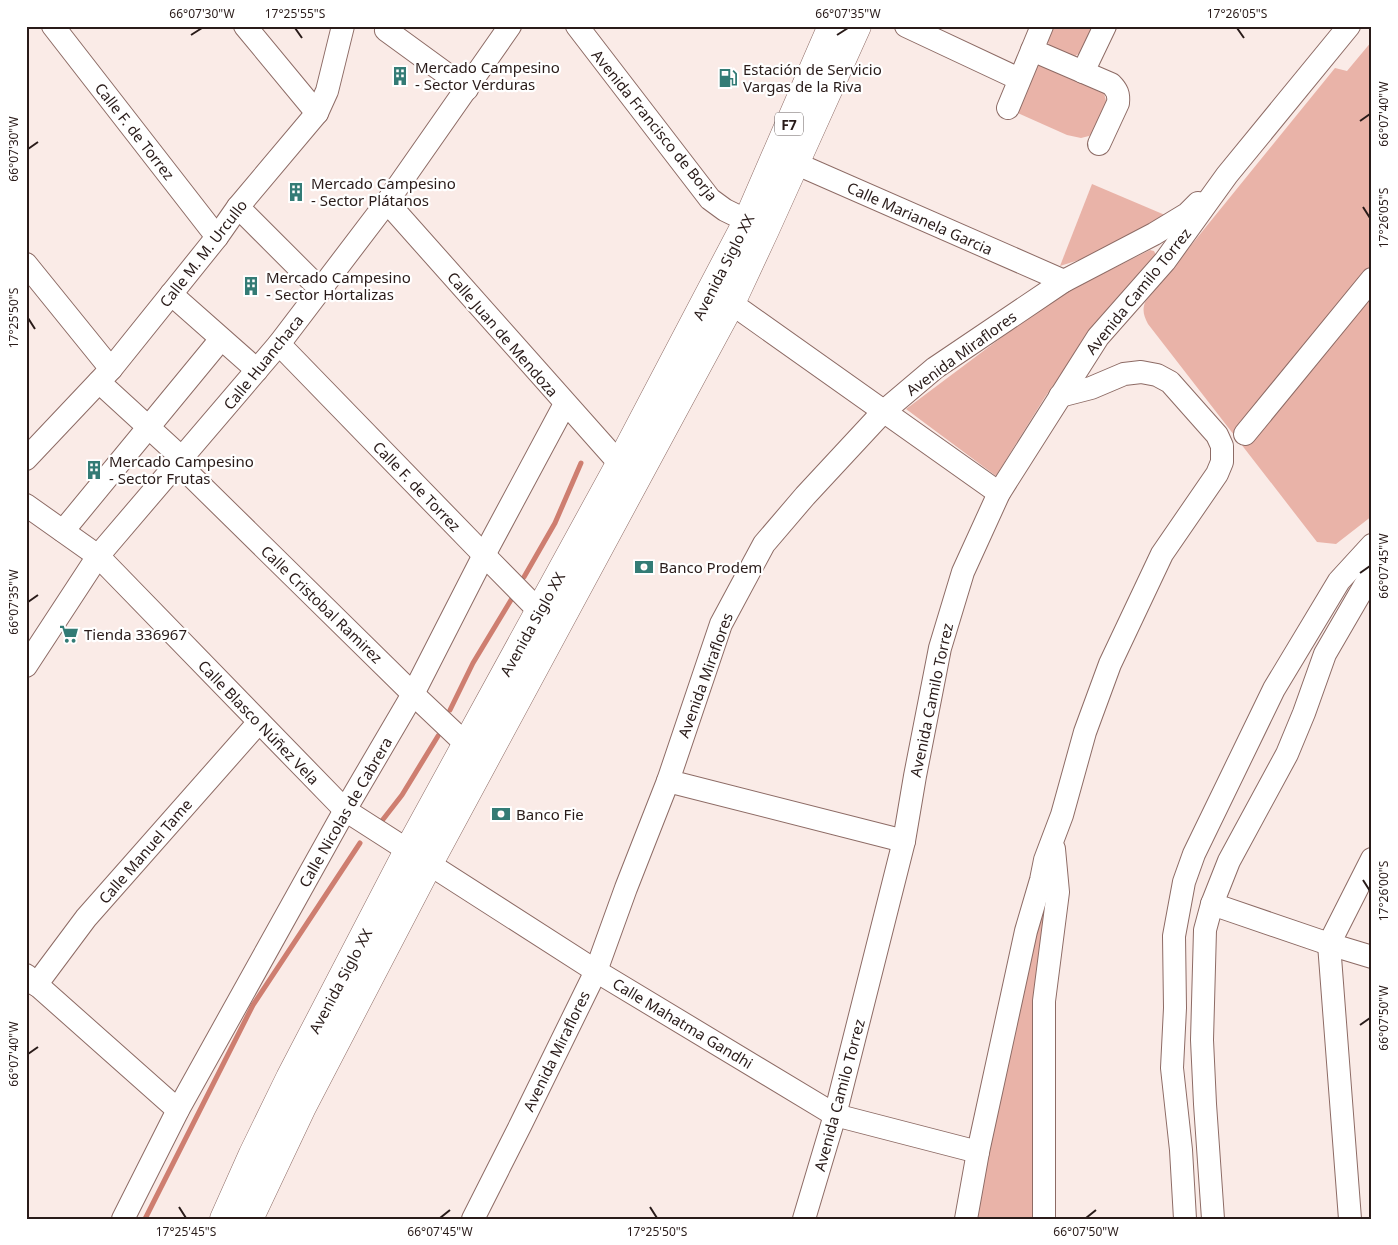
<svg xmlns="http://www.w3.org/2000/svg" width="1398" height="1245" viewBox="0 0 1398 1245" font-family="'Noto Sans',sans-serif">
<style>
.green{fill:#e9b3a8}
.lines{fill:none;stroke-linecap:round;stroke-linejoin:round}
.stream{stroke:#ce7e70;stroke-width:5}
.minor-casing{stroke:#8d6b65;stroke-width:24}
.highway-casing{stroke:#8d6b65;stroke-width:29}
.minor{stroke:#fff;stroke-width:22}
.highway{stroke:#fff;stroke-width:28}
.ticks{fill:none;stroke:#291b19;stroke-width:2}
.labels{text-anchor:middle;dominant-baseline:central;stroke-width:4.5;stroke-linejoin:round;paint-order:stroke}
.shield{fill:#fff;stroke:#695f5e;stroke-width:1}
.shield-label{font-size:14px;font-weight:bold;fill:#291b19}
.poi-label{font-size:15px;fill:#291b19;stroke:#fff;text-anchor:start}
.street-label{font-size:15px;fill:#291b19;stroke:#fff}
.neatline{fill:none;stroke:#291b19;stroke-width:2}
.ticks-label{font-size:12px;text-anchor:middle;fill:#291b19}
</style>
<rect width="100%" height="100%" fill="#faebe7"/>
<!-- green -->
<g class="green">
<polygon points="1050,26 1096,26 1085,50 1072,58 1050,48 1046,37"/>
<path d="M1372,41V516L1336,544L1317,542L1148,324C1144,316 1142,311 1145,302L1335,68L1347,71Z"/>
<polygon points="1037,64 1104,93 1107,105 1095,132 1089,136 1081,138 1067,135 1011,110"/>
<polygon points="1092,184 1165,215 1101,253 1060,266"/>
<polygon points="1150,250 1154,251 1156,255 1083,343 1045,397 996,476 906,409 1010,331 1062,294"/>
<polygon points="1048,890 1037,1219 975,1219 1038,925"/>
</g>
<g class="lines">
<!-- stream -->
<g class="stream">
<polyline points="524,577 555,523 581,463"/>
<polyline points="450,710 473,663 511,600"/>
<polyline points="381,822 402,795 438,736"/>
<polyline points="145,1219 253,1005 360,843"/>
</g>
<!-- minor casing -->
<g class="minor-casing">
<g id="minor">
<polyline points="53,26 217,237"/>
<polyline points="245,26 317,113"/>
<polyline points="387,26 386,30 467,89"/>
<polyline points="577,26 710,199 725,210 762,228"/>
<polyline points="906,26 1019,79"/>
<path d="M1032,50L1111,84C1117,90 1119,94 1118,103L1099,144"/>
<polyline points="1083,72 1105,26"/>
<polyline points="1008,108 1042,26"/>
<polyline points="781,157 1064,281"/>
<polyline points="387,202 620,464"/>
<polyline points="238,207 321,290"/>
<polyline points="26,264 111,369"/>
<polyline points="171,294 257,370"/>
<polyline points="731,303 999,493"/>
<polyline points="279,344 484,555 551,623"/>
<polyline points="99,382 182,458"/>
<polyline points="1245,434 1372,279"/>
<polyline points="26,459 111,369 217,237 238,207 317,113 327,91 343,26"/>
<polyline points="178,463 413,694 467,745"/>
<polyline points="26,505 98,556 345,810 596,971 835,1115 978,1152"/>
<polyline points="63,531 221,339"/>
<polyline points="26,666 98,556 279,344 387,202 510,26"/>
<polyline points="668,781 904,841"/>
<polyline points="1212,904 1329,944 1372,957"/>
<polyline points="26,975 178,1110"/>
<polyline points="36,985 86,918 259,722"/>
<polyline points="123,1219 178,1110 345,810 413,694 484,555 565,404"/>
<polyline points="473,1219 521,1124 596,971 626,888 668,781 721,624 764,544 805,496 883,412 935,368 1064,281 1154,234 1187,214 1198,203"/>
<polyline points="804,1219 835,1115 904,841 915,776 940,648 963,572 999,493 1098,337 1165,261 1227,175 1349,26"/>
<polyline points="966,1219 978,1152 1026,931 1041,880 1045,860 1062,815 1085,732 1110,664 1162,554 1217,474 1222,462 1222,446 1217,435 1170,382 1157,375 1141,372 1124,374 1091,388 1060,396"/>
<polyline points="1044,1219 1044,1001 1058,892 1054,849"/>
<polyline points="1185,1219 1181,1150 1172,1068 1175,1008 1174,936 1184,882 1194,854 1274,689 1339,581 1372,545"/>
<polyline points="1213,1219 1205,1104 1202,1040 1205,930 1212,904 1229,861 1287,754 1304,713 1325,654 1372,573"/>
<polyline points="1350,1219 1329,944 1372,859"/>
</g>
</g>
<!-- highway casing -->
<g class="highway-casing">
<g id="highway">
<polyline points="224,1219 253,1154 290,1078 408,851 620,464 747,222 832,26"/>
<polyline points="249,1219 302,1107 429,863 731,303 765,230 857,26"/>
</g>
</g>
<!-- minor -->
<use href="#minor" class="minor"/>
<!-- highway -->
<use href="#highway" class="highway"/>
</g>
<!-- ticks -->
<path class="ticks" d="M295,28L302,38M1237,28L1244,38M191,35L202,28M837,35L848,28M1360,121L1370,114M28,149L38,142M1363,207L1370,218M28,318L35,329M1360,573L1370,566M28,602L38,595M1363,880L1370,891M1360,1025L1370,1018M28,1054L38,1047M179,1207L186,1218M650,1207L657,1218M440,1218L450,1210M1086,1218L1096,1210"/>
<!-- icons -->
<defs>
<g id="building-bare" transform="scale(1.5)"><path d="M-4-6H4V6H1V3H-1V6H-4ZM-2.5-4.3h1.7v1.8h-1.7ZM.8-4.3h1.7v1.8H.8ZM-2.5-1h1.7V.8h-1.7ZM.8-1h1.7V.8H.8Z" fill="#337b75" stroke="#fff" stroke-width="2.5" paint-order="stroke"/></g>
<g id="fuel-bare" transform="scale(1.5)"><path d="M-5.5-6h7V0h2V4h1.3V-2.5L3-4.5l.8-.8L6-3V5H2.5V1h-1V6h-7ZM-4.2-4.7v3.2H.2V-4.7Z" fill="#337b75" stroke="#fff" stroke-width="2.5" paint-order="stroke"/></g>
<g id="bank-bare" transform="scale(1.5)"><path d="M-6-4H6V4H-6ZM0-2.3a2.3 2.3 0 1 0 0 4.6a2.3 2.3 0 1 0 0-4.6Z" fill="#337b75" stroke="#fff" stroke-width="2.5" paint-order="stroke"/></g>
<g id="supermarket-bare" transform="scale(1.5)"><path d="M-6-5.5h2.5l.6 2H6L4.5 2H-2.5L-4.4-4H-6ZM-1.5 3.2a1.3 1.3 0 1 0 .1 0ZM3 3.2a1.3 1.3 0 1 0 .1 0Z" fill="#337b75" stroke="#fff" stroke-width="2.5" paint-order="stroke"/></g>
</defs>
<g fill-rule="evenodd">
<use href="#building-bare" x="400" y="76"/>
<use href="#fuel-bare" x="728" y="78"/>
<use href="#building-bare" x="296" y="192"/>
<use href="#building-bare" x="251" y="286"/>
<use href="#building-bare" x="94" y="470"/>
<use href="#bank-bare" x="644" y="567"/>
<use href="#supermarket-bare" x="69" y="634"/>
<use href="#bank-bare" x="501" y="814"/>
</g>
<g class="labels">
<!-- shield labels -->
<rect class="shield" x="775" y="112.5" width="28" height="23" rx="4"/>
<g class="shield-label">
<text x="789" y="124">F7</text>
</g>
<!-- poi labels -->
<g class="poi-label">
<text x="415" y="67">Mercado Campesino<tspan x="415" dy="17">- Sector Verduras</tspan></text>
<text x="743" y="69">Estación de Servicio<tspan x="743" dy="17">Vargas de la Riva</tspan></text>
<text x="311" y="183">Mercado Campesino<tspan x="311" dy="17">- Sector Plátanos</tspan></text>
<text x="266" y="277">Mercado Campesino<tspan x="266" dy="17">- Sector Hortalizas</tspan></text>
<text x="109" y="461">Mercado Campesino<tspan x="109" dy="17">- Sector Frutas</tspan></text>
<text x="659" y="567">Banco Prodem</text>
<text x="84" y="634">Tienda 336967</text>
<text x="516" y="814">Banco Fie</text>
</g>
<!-- street labels -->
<g class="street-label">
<text transform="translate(655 125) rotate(51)">Avenida Francisco de Borja</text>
<text transform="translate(135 131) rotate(52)">Calle F. de Torrez</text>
<text transform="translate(920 218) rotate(24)">Calle Marianela Garcia</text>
<text transform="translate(203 253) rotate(-52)">Calle M. M. Urcullo</text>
<text transform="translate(723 267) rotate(-63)">Avenida Siglo XX</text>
<text transform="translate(1138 291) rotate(-51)">Avenida Camilo Torrez</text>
<text transform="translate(503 334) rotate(49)">Calle Juan de Mendoza</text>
<text transform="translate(961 353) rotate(-36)">Avenida Miraflores</text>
<text transform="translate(263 362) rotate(-51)">Calle Huanchaca</text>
<text transform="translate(417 486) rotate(46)">Calle F. de Torrez</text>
<text transform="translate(322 604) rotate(44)">Calle Cristobal Ramirez</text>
<text transform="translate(532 624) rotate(-61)">Avenida Siglo XX</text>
<text transform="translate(705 675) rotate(-70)">Avenida Miraflores</text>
<text transform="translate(931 700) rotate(-78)">Avenida Camilo Torrez</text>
<text transform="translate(259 722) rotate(46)">Calle Blasco Núñez Vela</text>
<text transform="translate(345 812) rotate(-60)">Calle Nicolas de Cabrera</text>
<text transform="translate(145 851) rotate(-49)">Calle Manuel Tame</text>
<text transform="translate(340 981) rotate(-62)">Avenida Siglo XX</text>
<text transform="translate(683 1023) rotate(31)">Calle Mahatma Gandhi</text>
<text transform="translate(556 1051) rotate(-64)">Avenida Miraflores</text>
<text transform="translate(839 1095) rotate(-75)">Avenida Camilo Torrez</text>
</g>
</g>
<!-- border -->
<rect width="1398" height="1245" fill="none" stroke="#ffffff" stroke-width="55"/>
<rect x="28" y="28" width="1342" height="1190" class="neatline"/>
<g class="ticks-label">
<text x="202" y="18">66°07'30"W</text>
<text x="295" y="18">17°25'55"S</text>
<text x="848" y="18">66°07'35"W</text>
<text x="1237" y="18">17°26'05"S</text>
<text transform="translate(1384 114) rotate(-90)" y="4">66°07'40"W</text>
<text transform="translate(14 149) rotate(-90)" y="4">66°07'30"W</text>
<text transform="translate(1384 218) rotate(-90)" y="4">17°26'05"S</text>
<text transform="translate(14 318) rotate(-90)" y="4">17°25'50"S</text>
<text transform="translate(1384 566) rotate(-90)" y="4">66°07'45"W</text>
<text transform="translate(14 602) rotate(-90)" y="4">66°07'35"W</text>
<text transform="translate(1384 891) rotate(-90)" y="4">17°26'00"S</text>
<text transform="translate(1384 1018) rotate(-90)" y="4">66°07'50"W</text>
<text transform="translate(14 1054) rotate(-90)" y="4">66°07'40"W</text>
<text x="186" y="1236">17°25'45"S</text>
<text x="440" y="1236">66°07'45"W</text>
<text x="657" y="1236">17°25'50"S</text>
<text x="1086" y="1236">66°07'50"W</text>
</g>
</svg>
